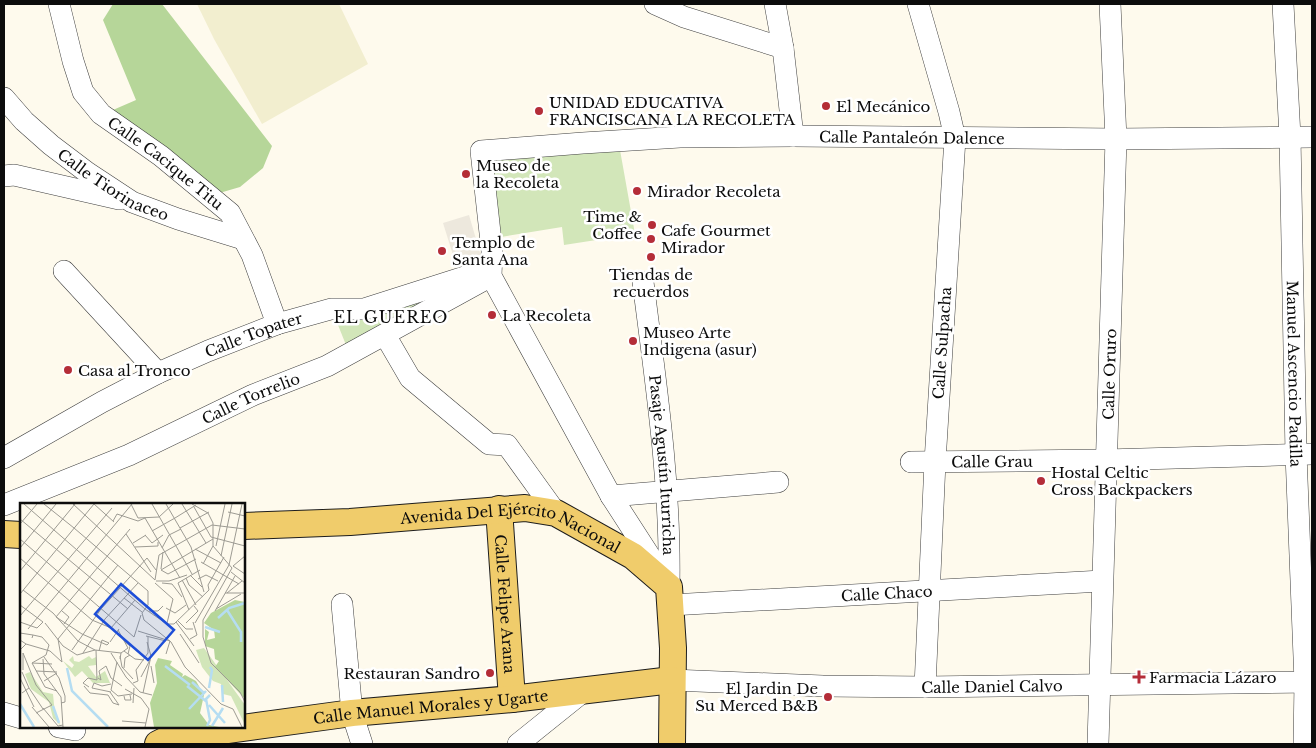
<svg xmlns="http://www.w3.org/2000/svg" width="1316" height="748" viewBox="0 0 1316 748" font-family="'Libre Baskerville',serif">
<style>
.farmland{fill:#f2eecf}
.green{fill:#d2e6b9}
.forest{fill:#b6d699}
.plaza{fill:#ede8dd}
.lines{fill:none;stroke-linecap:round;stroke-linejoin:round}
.minor-casing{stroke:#3f3f3f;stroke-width:22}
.major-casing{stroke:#1d1d1d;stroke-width:28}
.minor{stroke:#fff;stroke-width:21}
.major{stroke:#f0cc6b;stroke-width:26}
.poi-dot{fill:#b42d38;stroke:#fff;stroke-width:2}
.labels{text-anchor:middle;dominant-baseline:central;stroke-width:5;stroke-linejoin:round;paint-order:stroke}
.poi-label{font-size:15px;fill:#0c0c0c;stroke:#fff;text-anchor:start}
.street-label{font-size:15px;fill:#0c0c0c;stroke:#fff}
.neighbourhood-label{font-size:16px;letter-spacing:1px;fill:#0c0c0c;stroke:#fff}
.inset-river{fill:none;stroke:#b5ddf2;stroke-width:2.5}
.inset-road{fill:none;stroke:#9d9b93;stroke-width:1}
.view{fill:#1d4ed8;fill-opacity:0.15;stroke:#1d4ed8;stroke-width:2.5}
.inset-edge{fill:none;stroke:#0c0c0c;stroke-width:2.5}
</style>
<rect width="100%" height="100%" fill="#fefaed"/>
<!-- farmland -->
<polygon class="farmland" points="197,4 339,4 368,64 262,124 214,39"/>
<!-- green -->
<g class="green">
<polygon points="620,150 635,234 564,245 562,227 501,237 492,164 496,158"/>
<polygon points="467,282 348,350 334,315"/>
</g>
<!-- forest -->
<polygon class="forest" points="113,4 162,4 272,146 263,168 240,187 216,194 106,113 136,100 103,20"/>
<!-- plaza -->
<polygon class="plaza" points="469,215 483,263 458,271 443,223"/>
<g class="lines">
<!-- minor casing -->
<g class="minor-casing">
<g id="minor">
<path id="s1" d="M59,4L73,61L83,92L101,114L161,156L230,213L252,255L277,324"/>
<polyline points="655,4 684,17 783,48"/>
<polyline points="775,4 783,48 793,136"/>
<polyline points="918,4 949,112 955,138 935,462 925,687"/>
<path id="s2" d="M1283,4L1290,137L1296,454L1305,682L1304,744"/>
<path id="s3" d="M4,98L24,121L51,145L88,173L132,202L178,219L243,239"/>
<polyline points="4,176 14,175 119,199"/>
<polyline points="64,271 158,373"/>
<path id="s4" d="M643,282C656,384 671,485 669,587"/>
<polyline points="385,335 410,378 489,444 507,445 556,513"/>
<path id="s5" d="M4,458L102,402L158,373L208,351L277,324L331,309H364L477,273"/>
<path id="s6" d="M911,462L1106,460L1312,454"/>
<polyline points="611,496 778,482"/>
<path id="s7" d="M4,505L129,455L253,395L327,366L491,276"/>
<path id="s8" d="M660,572L611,496L491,276L492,251L481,151L583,143L680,137L793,136L1116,139L1312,137"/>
<polyline points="342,604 352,713 362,744"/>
<path id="s9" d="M671,605L1102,581"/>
<path id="s10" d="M672,680L823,686L925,687L1312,682"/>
<polyline points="4,713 21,718"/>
<polyline points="59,727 75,730"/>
<polyline points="518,744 584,691"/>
<path id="s11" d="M1098,744L1116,139L1110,4"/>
</g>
</g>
<!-- major casing -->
<g class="major-casing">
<g id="major">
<path id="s12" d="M499,509L512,699"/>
<path id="s13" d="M244,526L350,522L525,508L556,513L633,556L669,587L673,648L672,744"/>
<polyline points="4,534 21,535"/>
<path id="s14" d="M158,744L170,738L352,713L512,699L672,680"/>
</g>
</g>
<!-- minor -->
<use href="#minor" class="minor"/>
<!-- major -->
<use href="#major" class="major"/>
</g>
<!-- markers -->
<g class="poi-dot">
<circle cx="826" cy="106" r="5"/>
<circle cx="539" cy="111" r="5"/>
<circle cx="466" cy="174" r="5"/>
<circle cx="637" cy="191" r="5"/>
<circle cx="652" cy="225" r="5"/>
<circle cx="651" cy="239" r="5"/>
<circle cx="442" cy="251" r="5"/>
<circle cx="651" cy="257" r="5"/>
<circle cx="492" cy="315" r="5"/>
<circle cx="633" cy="341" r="5"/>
<circle cx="68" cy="370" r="5"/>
<circle cx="1041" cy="481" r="5"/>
<circle cx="490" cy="673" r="5"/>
<path d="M1136.5 669.5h5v5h5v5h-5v5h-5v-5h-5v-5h5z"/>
<circle cx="828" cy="697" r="5"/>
</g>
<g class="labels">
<!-- poi labels -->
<g class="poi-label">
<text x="549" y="102">UNIDAD EDUCATIVA<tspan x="549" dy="17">FRANCISCANA LA RECOLETA</tspan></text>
<text x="836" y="106">El Mecánico</text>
<text x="476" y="165">Museo de<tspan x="476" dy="17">la Recoleta</tspan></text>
<text x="647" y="191">Mirador Recoleta</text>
<text x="642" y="216" text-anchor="end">Time &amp;<tspan x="642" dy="17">Coffee</tspan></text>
<text x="661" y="230">Cafe Gourmet<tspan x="661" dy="17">Mirador</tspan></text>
<text x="452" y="242">Templo de<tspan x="452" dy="17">Santa Ana</tspan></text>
<text x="651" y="274" text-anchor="middle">Tiendas de<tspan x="651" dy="17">recuerdos</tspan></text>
<text x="502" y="315">La Recoleta</text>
<text x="643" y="332">Museo Arte<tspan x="643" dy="17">Indigena (asur)</tspan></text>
<text x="78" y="370">Casa al Tronco</text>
<text x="1051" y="472">Hostal Celtic<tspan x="1051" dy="17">Cross Backpackers</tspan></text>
<text x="480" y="673" text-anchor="end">Restauran Sandro</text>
<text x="1149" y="677">Farmacia Lázaro</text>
<text x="818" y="688" text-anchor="end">El Jardin De<tspan x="818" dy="17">Su Merced B&amp;B</tspan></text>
</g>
<!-- street labels -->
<g class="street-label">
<text stroke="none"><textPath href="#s8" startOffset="898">Calle Pantaleón Dalence</textPath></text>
<text stroke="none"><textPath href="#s1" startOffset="201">Calle Cacique Titu</textPath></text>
<text stroke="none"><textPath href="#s3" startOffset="141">Calle Tiorinaceo</textPath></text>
<text stroke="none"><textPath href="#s5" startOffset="279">Calle Topater</textPath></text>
<text transform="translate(942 343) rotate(-86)">Calle Sulpacha</text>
<text stroke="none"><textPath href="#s11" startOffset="370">Calle Oruro</textPath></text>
<text stroke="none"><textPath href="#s2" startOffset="370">Manuel Ascencio Padilla</textPath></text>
<text stroke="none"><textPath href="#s7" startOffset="269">Calle Torrelio</textPath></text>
<text stroke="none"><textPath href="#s6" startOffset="81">Calle Grau</textPath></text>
<text stroke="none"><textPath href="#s4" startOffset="184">Pasaje Agustín Iturricha</textPath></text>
<text stroke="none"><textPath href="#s13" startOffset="271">Avenida Del Ejército Nacional</textPath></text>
<text stroke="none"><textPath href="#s9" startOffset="216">Calle Chaco</textPath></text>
<text stroke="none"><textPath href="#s12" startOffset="95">Calle Felipe Arana</textPath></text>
<text stroke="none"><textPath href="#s10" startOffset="320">Calle Daniel Calvo</textPath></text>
<text stroke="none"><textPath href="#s14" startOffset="276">Calle Manuel Morales y Ugarte</textPath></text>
</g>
<!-- neighbourhood labels -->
<g class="neighbourhood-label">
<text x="391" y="317">EL GUEREO</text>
</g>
</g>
<!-- overview -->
<g transform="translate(20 503)">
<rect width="225" height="225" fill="#fefaed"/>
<path d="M184,145L225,202V222L211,193L203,191L201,181L193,178L182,164L176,147ZM53,153L54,158L59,159L69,153L72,156L76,154V162L68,163L76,174L85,168L90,180H73L62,168L55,174L43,158L52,165L54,162L49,157ZM10,169L23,189L33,191L35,212L41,223L33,215L29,199L11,186L5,171Z" fill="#d2e6b9"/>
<path d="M215,97L225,99V196L195,164L199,158L195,156L194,146L185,143V126L189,129L187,137L195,135L194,127L184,120L191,110ZM138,155L152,158L150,162L163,171L162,174L165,172L176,178L184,192L180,210L189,222L199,224H134L130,200L137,180L135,162Z" fill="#b6d699"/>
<path class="inset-river" d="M207,107L221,129V139M198,115L209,105L225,100M185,124L200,129M145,163L170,182M47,165L52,188L88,224M172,179L184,190M202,182L203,199M167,183L187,199M189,185L192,167L190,164M0,201L14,224M189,202L205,220M33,203L39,220M169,206L186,188M187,223L190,217L186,196L190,192M192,223L203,205"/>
<path class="inset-road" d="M4,1L125,106M24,1L54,25M53,1L135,77M74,1L94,19M111,1L118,15L139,14L153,1M132,1L172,71M146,1L171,44L184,89M162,1L186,40M172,1L188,10L193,20V43L212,65M174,4L191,34L225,43M208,9L225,13M155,15L176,2M0,16L108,106M93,18L97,11L118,18L125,15L160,75M0,21L17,1M54,25L128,88V102L122,110L124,117L151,139L165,164L201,201L213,206L222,224M160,25L189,9M132,28L155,15M106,31L131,69M125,32L132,40L143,32M0,36L114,134L121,112M113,40L126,32M196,43L205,1M115,44L138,43V39M0,45L36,1M142,45L149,32L161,26M175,46L201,60M201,53L212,1M225,53L213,63L225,71M0,55L17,70M127,55L136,67M181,59L219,81M183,61L193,43M212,65L183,117V134L191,160L220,189L225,199M141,66L143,49M141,67L193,36M141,67L148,71L176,56M0,68L55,1M211,69L225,80M17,70L72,117L91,125L115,97M170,72L182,84M166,75L169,82L183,94M178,76L186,72L198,78M135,77L139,52L192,22L225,26M162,77L176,102M136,78H149L167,72M135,80L153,96L147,120M142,80L152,81L162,94M3,87L33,110L58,138L75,147L101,150M205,90H225M207,90L222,78M0,91L74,1M104,95L122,109M0,102L23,119M146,105L155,110L166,102M125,106L147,121H154L189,87L188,82L204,54M196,106L221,91M169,107L158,80L180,67M42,108L49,114L44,121M129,108H138L143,103M195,108L215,73M0,113L92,5M158,118L166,126H173M0,119L17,125L23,119M156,119L174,143M25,120L43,143L57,152L75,147M166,120L178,108L174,103M175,120L209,62L222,1M8,126L112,1M98,127L108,145L101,150L100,156M118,128L150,138L146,151M0,130L13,132L12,135M160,131L179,160M126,133L146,138M170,136L177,132L173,119M0,137L6,141L0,147M104,138L110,143L108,151M90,139L99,126M89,140L87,142L62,131L36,114L110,26M6,141L30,148L42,159L38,136L98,62M52,147L81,106L127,55M79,148L82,137L89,140M104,148L115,156L124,157M3,150L16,182L32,202L16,210M63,150L85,116L118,80M91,150L106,174L120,189L132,192M100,153L102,164L113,176M24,154L39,175L45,193V199L41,200M23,156L24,171L41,194L43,224M97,159L91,187L98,193L112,191M12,160L26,152L29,142L22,134L13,132M12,160L25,184L37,188M12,160L32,161M86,163L91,175L102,183M131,163L134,180M104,165L105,155L110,152M3,167V150M16,168L37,169M121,174L130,157M0,175L14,204M78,175L81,177L79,168L86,163M24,178L37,170M113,180L118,178L116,167L128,150V134M91,181L82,183L74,180L72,185L91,189M64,183L70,190L88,192L93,200L99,202L90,189M69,184L63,180L68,175L77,177L76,147M9,185L23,206M105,186L121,195L129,206L125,224M2,190L9,185L2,169M123,190L131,153L127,139M104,193L105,197H111L110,192M113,200L114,185M12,204L29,224M23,205L38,223L43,222M102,218L126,220"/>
<path class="view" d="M101,81L154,127L128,157L75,111Z"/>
<rect width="225" height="225" class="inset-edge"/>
</g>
<!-- border -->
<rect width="1316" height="748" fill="none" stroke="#0c0c0c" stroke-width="10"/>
</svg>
